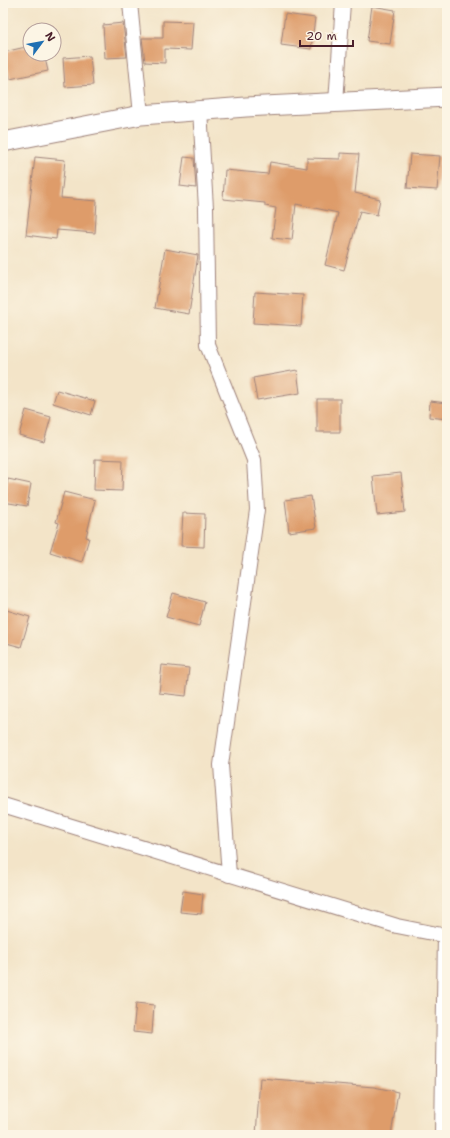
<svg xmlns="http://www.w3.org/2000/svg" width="450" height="1138" viewBox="0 0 450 1138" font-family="'Shantell Sans',sans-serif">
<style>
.building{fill:#de9c6b}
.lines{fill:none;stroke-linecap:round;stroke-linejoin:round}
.street-casing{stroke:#9e827a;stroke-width:16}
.secondary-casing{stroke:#9e827a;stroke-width:21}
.street{stroke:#fff;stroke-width:14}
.secondary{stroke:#fff;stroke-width:19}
</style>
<rect width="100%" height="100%" fill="#fcf5e5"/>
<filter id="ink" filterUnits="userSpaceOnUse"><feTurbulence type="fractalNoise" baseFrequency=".025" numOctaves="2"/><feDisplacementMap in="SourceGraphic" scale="8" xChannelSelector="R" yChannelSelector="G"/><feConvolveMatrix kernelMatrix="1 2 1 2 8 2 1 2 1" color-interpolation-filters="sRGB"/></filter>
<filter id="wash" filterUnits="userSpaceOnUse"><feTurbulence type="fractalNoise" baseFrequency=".012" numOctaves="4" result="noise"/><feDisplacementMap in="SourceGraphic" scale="16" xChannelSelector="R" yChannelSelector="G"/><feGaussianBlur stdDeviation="0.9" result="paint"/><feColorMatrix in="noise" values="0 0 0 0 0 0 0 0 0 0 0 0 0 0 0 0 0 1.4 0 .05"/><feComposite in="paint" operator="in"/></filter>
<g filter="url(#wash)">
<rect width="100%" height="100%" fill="#f3e4c8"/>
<g id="blocks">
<!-- building -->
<g class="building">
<polygon points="372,6 395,10 390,44 367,41"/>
<polygon points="285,14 315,18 311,49 281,45"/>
<polygon points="163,21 193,22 191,50 165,49 165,63 145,62 142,38 163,38"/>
<polygon points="123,23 127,57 105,58 103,25"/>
<polygon points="30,46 30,54 44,54 48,71 10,79 4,52"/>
<polygon points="90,56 93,85 65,87 63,58"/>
<polygon points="340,153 359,154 355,193 380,199 377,215 360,211 344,270 325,265 338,213 296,204 292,240 272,238 276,208 265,206 265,203 223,199 225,170 268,174 270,162 307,168 307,158 340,159"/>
<polygon points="410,154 440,156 437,190 407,188"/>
<polygon points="35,157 65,160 61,198 97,201 95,233 57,230 56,239 26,235"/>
<polygon points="184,157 194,158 196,188 180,186"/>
<polygon points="165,249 198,255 189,314 155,308"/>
<polygon points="255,292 303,295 301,326 253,323"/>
<polygon points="297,370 300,393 257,400 253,378"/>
<polygon points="57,390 95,401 91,415 53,403"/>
<rect x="317" y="399" width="23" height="33"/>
<polygon points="430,401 447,403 447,419 429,417"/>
<polygon points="26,410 51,417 44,442 19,435"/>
<polygon points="95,459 123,460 122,491 94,490"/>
<polygon points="401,473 405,512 377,515 373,476"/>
<polygon points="8,479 31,484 27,506 3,502"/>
<polygon points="64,492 95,500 86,537 89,538 82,562 50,552 59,523 56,522"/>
<polygon points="311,496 316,528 289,532 285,500"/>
<polygon points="183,513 205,514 204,547 181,546"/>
<polygon points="173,593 205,602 199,626 166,617"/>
<polygon points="3,609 30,617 21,647 3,642"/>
<polygon points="162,665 189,668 186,696 159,693"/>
<polygon points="183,891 203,894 201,914 180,912"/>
<polygon points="136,1003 154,1005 152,1034 133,1032"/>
<polygon points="260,1078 374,1087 398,1092 391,1135 256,1135"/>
</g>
</g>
</g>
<g filter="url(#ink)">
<use href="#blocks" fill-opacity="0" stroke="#9e827a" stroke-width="1"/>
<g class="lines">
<!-- street casing -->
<g class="street-casing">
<g id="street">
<polyline points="130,3 141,115"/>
<polyline points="336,102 343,3"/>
<polyline points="200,110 206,208 208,345 254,460 257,510 221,765 229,875"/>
<polyline points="3,805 397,926 447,936"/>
<polyline points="442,1135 445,935"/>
</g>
</g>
<!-- secondary casing -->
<g class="secondary-casing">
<polyline id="secondary" points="3,142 141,115 246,107 447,97"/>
</g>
<!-- street -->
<use href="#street" class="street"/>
<!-- secondary -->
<use href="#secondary" class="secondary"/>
</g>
</g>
<!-- margin -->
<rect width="450" height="1138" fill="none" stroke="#fcf5e5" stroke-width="16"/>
<!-- north arrow -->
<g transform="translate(42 42) rotate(58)"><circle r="19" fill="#fcf5e5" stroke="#b59f9b"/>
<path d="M0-3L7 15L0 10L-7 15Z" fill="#1f6fb2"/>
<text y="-6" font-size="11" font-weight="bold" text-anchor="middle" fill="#4a1f2b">N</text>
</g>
<!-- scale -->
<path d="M300 40v6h53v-6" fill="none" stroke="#4a1f2b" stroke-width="2"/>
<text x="306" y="40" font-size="12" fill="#4a1f2b" stroke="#fcf5e5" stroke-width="3" paint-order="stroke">20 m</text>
</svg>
